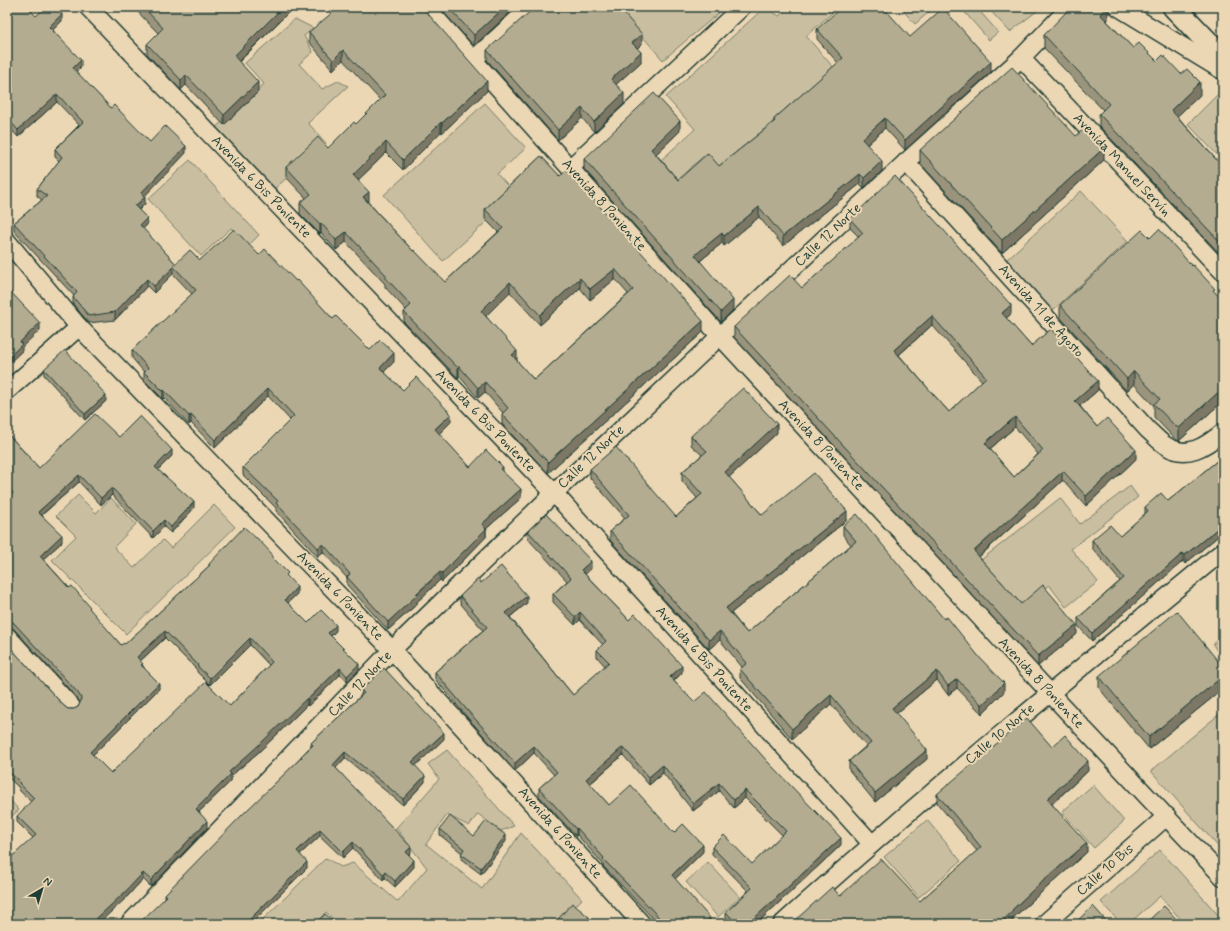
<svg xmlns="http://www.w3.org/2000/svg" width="1230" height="931" viewBox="0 0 1230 931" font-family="Mynerve,sans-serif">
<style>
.green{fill:#cabea0;stroke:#747e6a}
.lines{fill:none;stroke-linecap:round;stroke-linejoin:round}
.street-casing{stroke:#1f3d34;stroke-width:20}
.primary-casing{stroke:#1f3d34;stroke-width:25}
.street{stroke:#ecd7b5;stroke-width:17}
.primary{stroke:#ecd7b5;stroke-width:22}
.wall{fill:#9a947d;stroke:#1f3d34;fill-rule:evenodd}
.shaded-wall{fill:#7d7866;stroke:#1f3d34}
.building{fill:#b3ac91;stroke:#1f3d34;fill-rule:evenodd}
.labels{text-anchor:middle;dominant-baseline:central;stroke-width:4;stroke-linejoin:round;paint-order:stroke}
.street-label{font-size:14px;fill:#1f3d34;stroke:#ecd7b5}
</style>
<rect width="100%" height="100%" fill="#ecd7b5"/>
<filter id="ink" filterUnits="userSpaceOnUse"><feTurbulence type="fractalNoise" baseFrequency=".025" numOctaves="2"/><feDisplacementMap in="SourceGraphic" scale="8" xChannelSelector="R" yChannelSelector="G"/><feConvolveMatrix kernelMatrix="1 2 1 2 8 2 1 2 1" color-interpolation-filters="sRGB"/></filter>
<g filter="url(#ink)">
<!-- green -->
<g class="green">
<polygon points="617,7 726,7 663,60"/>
<polygon points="765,7 779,16 789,7 839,7 806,36 834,68 720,168 707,153 678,179 668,169 625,193 695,129 666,97"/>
<polygon points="900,7 935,7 915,24"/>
<polygon points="960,7 976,7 998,32 989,40"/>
<polygon points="987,7 1042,7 1010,32"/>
<polygon points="295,19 313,28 304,36 313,52 299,64 322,89 338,81 348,86 308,123 326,143 272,191 215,128 264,84 245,63"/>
<polygon points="1218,94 1223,98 1223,161 1188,124"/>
<polygon points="485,103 526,148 497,174 516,195 443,261 384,195"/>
<polygon points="190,160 259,235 248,246 231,228 201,256 148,199"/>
<polygon points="1081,191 1128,241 1052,311 1005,261"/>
<polygon points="1130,486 1138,497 1071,549 1098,582 1066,607 1049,585 1019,609 981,560 1060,498 1080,524"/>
<polygon points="78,495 96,513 111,498 136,524 114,547 134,568 163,540 171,548 214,505 235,527 126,634 52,560 76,536 56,516"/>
<polygon points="1223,636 1223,662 1213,644"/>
<polygon points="1223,711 1223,852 1151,771"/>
<polygon points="447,750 514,826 501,831 478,814 469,826 447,815 426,844 482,889 521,833 582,899 558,924 338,924 326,912 314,924 258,924 326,858 341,867 353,863 398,902 427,868 396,828 439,779 428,764"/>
<polygon points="1093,785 1124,821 1094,848 1062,812"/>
<polygon points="7,797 19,810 7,820"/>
<polygon points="927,820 961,861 919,897 884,857"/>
<polygon points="1160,850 1220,917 1211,924 1185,924 1160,896 1133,920 1136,924 1121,924 1101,902"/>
<polygon points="708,862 740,897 718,917 686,882"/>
</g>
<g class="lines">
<!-- street casing -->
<g class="street-casing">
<g id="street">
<polyline points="88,7 554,493 872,844"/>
<polyline points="426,7 720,336 1049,692 1223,877"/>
<polyline points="1118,7 1223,71"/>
<polyline points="1021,58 1223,272"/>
<polyline points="474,59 531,7"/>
<path d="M906,162L1148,430C1154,435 1159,441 1165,445C1186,460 1206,446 1223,432"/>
<polyline points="570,168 742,7"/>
<polyline points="7,241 79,327 392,650 642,924"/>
<polyline points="7,391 79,327"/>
<polyline points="7,636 71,706"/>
<polyline points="129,924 392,650 554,493 720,336 906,162 1021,58 1070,7"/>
<path d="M782,924C925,795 1074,673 1223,551"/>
<polyline points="1044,924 1167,816"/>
</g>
</g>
<!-- primary casing -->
<g class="primary-casing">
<polyline id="primary" points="1174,7 1223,58"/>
</g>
<!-- street -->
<use href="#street" class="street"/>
<!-- primary -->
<use href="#primary" class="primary"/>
</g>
<!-- wall -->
<g class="wall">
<polygon points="7,7 36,16 62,21 53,30 81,67 76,72 111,108 150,142 186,153 144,196 145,204 139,210 147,225 143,229 176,264 200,260 259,255 296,281 333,319 370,350 394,362 384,372 403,390 451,422 439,434 470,467 503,472 521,498 486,529 486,537 442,582 440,580 417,602 417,604 388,630 347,585 347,578 323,552 318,557 276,511 276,508 243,475 243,467 290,420 268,396 215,448 191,423 189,425 164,398 163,399 144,380 144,372 132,358 132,350 192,294 173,274 154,293 147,286 115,320 89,323 73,304 73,297 74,296 14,231 14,223 42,200 37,196 37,189 59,161 55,157 55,149 79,125 57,102 18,137 7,125"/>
<polygon points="102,7 110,7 106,11"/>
<polygon points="133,7 294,7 239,62 258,92 224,125 186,85 181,90 147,54 147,44 158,33"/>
<polygon points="439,7 516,7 474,46"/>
<polygon points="1108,20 1107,21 1133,48 1157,61 1200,95 1177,116 1223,167 1223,257 1099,126 1099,114 1103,110 1044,48 1044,35"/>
<polygon points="817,29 910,37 991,72 905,150 885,128 867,145 882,171 864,188 860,184 783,246 759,217 724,246 722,243 700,261 733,310 721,322 584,169 584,159 680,131 656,154 678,180 719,166 774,122 774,119 838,63 817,39"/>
<path d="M309,32L487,91L442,133L441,132L403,170L386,153L358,180L368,202L413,251L445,282L498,232L485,219V209L541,156L703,332L548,473L502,424V414L503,413L485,392L478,398L459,376L458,378L404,322V312L406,310L385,287V284L346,242L336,250L321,233L320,234L300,214V203L306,198L286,177V167L328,148L356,124L380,100L343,60L333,70L309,42ZM615,279L628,294L534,380L517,361L486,316L510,292L540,325L580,288L590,300Z"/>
<polygon points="642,44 637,48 641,62 616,84 624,104 594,132 582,118 558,140 487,60 487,50"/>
<polygon points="1076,136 1104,160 1002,253 920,163 920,150"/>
<path d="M850,219L1011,314L1006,318L1031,346L1098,390L1080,406L1097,427L1136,459L1086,506L1064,481H1062L979,557L1021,604L1077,634L1038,666L734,337V327L802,288L859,237L850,228ZM932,325L982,381L949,412L899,355ZM1015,427L1038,454L1014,477L990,449Z"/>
<polygon points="1150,238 1215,293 1223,301 1223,401 1179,441 1175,439 1154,417 1154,406 1134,384 1127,391 1060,317 1060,305"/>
<polygon points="44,369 106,401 85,420 44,375"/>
<path d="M7,433L39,468L119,437L172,456L158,470L194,508L171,533L164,527L153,538L112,495L101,505L79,482L42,515L62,542L43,559L121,645L125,644L209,566V564L272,557L288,578L297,594L288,603L308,623L336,631L331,636L359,670L347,682L340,675L308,706L307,705L261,750L231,776V781L199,812L207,828L151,887L143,879L125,899L33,838L17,822V816L31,802L19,790V788L7,776V644L64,706L68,709H74L78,707L80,703L78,699L14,629L10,627L7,626V498L10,496L7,493ZM165,638L197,670V672L210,685L250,645L269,665L230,706L111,773L93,755L159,689L143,666L140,661Z"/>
<polygon points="777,433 729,477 762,515 847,520 731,613 747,633 851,545 843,535 843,526 1004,692 982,714 957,688 948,695 937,680 896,714 927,759 875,802 849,770 849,761 866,746 831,704 792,739 740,678 740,669 742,667 720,640 709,649 610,540 610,531 625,518 590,478 590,469 676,517 697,498 682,481 682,472 702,455 691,445 691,436"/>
<polygon points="1223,456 1223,532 1185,564 1183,561 1092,641 1078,626 1078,618 1120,581 1092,548 1092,540 1120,536 1145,514 1145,507 1168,501"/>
<polygon points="528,531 591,569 585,574 629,620 682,673 674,681 694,702 841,845 756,924 730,924 726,919 726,912 748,891 712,854 712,847 752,864 782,835 745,798 734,808 719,791 693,811 663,773 649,785 623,755 590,784 609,805 674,833 703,852 675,879 710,924 658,924 603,866 603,864 577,835 576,836 539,796 539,788 554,775 534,753 515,771 467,717 435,679 435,672 483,630 460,603 460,596 481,583 527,603 510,617 573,695 605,666 597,657 597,650 603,645 580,620 575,625 553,602 553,594 567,581 528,539"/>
<polygon points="1223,667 1223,689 1149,749 1099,688 1099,676"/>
<polygon points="361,690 444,739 415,766 425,782 403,805 345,758 336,768 411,853 409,855 414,867 395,887 385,878 383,880 353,848 343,858 320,836 300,854 307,868 165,898 165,894 301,759 301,756 311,746 311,743 361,696"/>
<polygon points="1052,747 1088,771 1052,804 1087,852 1035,898 1013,918 1013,921 840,896 920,901 977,851 937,803 937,794"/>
<polygon points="440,829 474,836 506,841 481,874 461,859 462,853 440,835"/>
<polygon points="1149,920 1181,924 1149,924"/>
</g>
<!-- shaded-wall -->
<g class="shaded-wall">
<polygon points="106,7 110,7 106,11"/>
<polygon points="283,7 294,7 234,66 234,56"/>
<polygon points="505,7 516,7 474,46 474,35"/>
<polygon points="1108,7 1108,20 1100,27 1100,14"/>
<polygon points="62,14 62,21 49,34 49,27"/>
<polygon points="642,34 642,44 632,53 632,43"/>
<polygon points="343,50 343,60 333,70 333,60"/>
<polygon points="641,52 641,62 611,89 611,79"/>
<polygon points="81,60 81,67 73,75 73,68"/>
<polygon points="991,62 991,72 905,150 905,140"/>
<polygon points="186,75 186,85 181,90 181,80"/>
<polygon points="487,81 487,91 442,133 442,123"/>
<polygon points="258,82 258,92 224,125 224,115"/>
<polygon points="1200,82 1200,95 1171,122 1171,110"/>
<polygon points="624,93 624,104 594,132 594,122"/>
<polygon points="57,94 57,102 18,137 18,130"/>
<polygon points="582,108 582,118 558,140 558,130"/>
<polygon points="885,118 885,128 862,149 862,139"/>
<polygon points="680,121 680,131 651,159 651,149"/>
<polygon points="441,122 441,132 403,170 403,160"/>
<polygon points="386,142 386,153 353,185 353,175"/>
<polygon points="186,146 186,153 141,200 141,193"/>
<polygon points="1104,148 1104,160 1002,253 1002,240"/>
<polygon points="882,161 882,171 864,188 864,178"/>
<polygon points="860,174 860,184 783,246 783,236"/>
<polygon points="369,192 369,202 363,197"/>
<polygon points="145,197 145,204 135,213 135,206"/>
<polygon points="759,207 759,217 724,246 724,236"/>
<polygon points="147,218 147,225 140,232 140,225"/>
<polygon points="321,223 321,233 320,234 320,224"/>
<polygon points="346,232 346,242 336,250 336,240"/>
<polygon points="722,233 722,243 695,265 695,255"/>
<polygon points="173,267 173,274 154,293 154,286"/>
<polygon points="615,269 615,279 590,300 590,289"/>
<polygon points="580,278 580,288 540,325 540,315"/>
<polygon points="147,279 147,286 115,320 115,312"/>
<polygon points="510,282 510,292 481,321 481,311"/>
<polygon points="733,300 733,310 721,322 721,312"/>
<polygon points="1011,305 1011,314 1002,322 1002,313"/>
<polygon points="932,316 932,325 894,359 894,350"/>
<polygon points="703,321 703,332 548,473 548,462"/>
<polygon points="40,323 40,330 22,347 22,351 7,365 7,359 20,342"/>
<polygon points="517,351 517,361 512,355"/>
<polygon points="394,353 394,362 380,376 380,368"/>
<polygon points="459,366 459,376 458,378 458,368"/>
<polygon points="1134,371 1134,384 1127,391 1127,379"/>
<polygon points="1098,381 1098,390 1075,410 1075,401"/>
<polygon points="485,382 485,392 478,398 478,388"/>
<polygon points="268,388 268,396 215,448 215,440"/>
<polygon points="1223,388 1223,401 1179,441 1179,428"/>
<polygon points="164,390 164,398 163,399 163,391"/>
<polygon points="106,395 106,401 85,420 85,414"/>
<polygon points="451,414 451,422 435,438 435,429"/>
<polygon points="191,415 191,423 189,425 189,416"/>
<polygon points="1015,417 1015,427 985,453 985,443"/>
<polygon points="777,424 777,433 725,481 725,472"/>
<polygon points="172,450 172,456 155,473 155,467"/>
<polygon points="1136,450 1136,459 1086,506 1086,496"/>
<polygon points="503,467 503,475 500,469"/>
<polygon points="1062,472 1062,481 974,561 974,551"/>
<polygon points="79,475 79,482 38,518 38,512"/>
<polygon points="112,488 112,495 101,505 101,498"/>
<polygon points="521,489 521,498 486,529 486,537 442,582 442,573 482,524"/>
<polygon points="194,502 194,508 171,533 171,527"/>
<polygon points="847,511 847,520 726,617 726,608"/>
<polygon points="1223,515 1223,523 1218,527 1218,518"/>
<polygon points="164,520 164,527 153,538 153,531"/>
<polygon points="1223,524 1223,532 1185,564 1185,555"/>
<polygon points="62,535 62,542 40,562 40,556"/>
<polygon points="323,544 323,552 318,557 318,548"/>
<polygon points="1183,553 1183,561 1092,641 1092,633"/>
<polygon points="591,561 591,569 581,578 581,570"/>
<polygon points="440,572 440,580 417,602 417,604 388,630 388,622"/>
<polygon points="297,587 297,594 285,606 285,600"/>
<polygon points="527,596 527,603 506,620 506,613"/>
<polygon points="580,612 580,620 575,625 575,617"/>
<polygon points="336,625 336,631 328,639 328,633"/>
<polygon points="1077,625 1077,634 1038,666 1038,656"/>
<polygon points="165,631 165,638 137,664 137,657"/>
<polygon points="720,631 720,640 709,649 709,640"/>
<polygon points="250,638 250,645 210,685 210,678"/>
<polygon points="359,664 359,670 347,682 347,676"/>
<polygon points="682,666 682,673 670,684 670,677"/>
<polygon points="340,668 340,675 308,706 308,699"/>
<polygon points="937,671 937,680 892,717 892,708"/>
<polygon points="1223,676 1223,689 1149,749 1149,737"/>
<polygon points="957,679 957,688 948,695 948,686"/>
<polygon points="159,683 159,689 90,758 90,752"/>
<polygon points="1004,683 1004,692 982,714 982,705"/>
<polygon points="831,695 831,704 792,739 792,729"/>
<polygon points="307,698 307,705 261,750 231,776 231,781 196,815 196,809 229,772"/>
<polygon points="444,733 444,739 412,769 412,762"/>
<polygon points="534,746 534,753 515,771 515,763"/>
<polygon points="623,747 623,755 586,787 586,779"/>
<polygon points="927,750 927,759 875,802 875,793"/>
<polygon points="345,752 345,758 333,771 333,765"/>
<polygon points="1088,761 1088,771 1047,808 1047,799"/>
<polygon points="663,765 663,773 649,785 649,777"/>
<polygon points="425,776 425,782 403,805 403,799"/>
<polygon points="719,783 719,791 693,811 693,804"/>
<polygon points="745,790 745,798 734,808 734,800"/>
<polygon points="207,821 207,828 151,887 151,880"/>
<polygon points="577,828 577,835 576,836 576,829"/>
<polygon points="320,829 320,836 297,857 297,851"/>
<polygon points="506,835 506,841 481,874 481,868"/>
<polygon points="841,838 841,845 756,924 748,924"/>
<polygon points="353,842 353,848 343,858 343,852"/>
<polygon points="1087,843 1087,852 1035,898 1013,918 1013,921 1010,924 999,924 1012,910 1035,888"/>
<polygon points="703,845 703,852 672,882 672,875"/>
<polygon points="411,847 411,853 406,858 406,852"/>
<polygon points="414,860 414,867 395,887 395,881"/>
<polygon points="307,862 307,868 251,924 245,924"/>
<polygon points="385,872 385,878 383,880 383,874"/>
<polygon points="143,873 143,879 125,899 98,924 95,924 96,919"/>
<polygon points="589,917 589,924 583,924"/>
<polygon points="710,918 710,924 704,924"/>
</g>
<!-- building -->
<g class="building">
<polygon points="7,7 27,7 36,16 46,7 55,7 62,14 49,27 81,60 73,68 111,108 114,105 150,142 165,126 186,146 141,193 145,197 135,206 147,218 140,225 176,264 173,266 174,267 154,286 147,279 115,312 89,316 73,297 77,292 14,223 47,196 37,189 62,157 55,149 83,122 57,94 18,130 7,118"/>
<polygon points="143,7 283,7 234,56 258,82 224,115 186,75 181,80 147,44 163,28"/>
<path d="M339,7H422L487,81L442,123L441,122L403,160L386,142L353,175L369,192L363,197L413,251L414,250L445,282L503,228L485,209L541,156L560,176L567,170L703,321L548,462L502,414L508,408L485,382L478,388L459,366L458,368L404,312L411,305L385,277L387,276L346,232L336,240L321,223L320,224L300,203L311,194L286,167L318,137L328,148L354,122L356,124L385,95L343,50L333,60L309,32ZM615,269L633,290L534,380L512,355L517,351L481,311L510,282L540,315L580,278L590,289Z"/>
<polygon points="448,7 505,7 474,35"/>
<polygon points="535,7 618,7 642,34 632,43 641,52 611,79 624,93 594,122 582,108 558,130 487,50"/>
<polygon points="842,7 883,7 910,37 943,8 991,62 905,140 885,118 862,139 882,161 864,178 860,174 783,236 759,207 724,236 722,233 695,255 733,300 721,312 584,159 654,93 680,121 651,149 678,180 708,153 719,166 775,121 774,119 843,58 817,29"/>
<polygon points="1071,7 1108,7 1100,14 1133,48 1139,43 1157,61 1163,55 1181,74 1187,69 1200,82 1171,110 1223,167 1223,245 1099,114 1109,104 1044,35"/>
<polygon points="1012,67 1076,136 1085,128 1104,148 1002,240 920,150"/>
<path d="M895,176L1011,305L1002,313L1031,346L1051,329L1098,381L1075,401L1097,427L1107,418L1136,450L1086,496L1064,472H1062L974,551L1021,604L1043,585L1077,625L1038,656L734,327L790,275L802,288L863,233L850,219ZM932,316L986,377L949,412L894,350ZM1015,417L1043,450L1014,477L985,443Z"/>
<polygon points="234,229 259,255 265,249 296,281 297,280 333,319 336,316 370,350 380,340 394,353 380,368 403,390 416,377 451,414 435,429 470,467 486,450 503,467 500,469 521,489 482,524 486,529 442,573 440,572 416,594 417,595 388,622 347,577 350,574 323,544 318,548 276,503 278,501 243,467 294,416 268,388 215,440 191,415 189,416 164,390 163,391 144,372 148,368 132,350 196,290 173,266 190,250 200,260"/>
<polygon points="1159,229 1192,266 1193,265 1215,289 1213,290 1223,301 1223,388 1179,428 1175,426 1154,404 1160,399 1134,371 1127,379 1060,305 1142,230 1150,238"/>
<polygon points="7,288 40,323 20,342 22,344 7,359"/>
<polygon points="65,350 106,395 85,414 44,369"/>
<polygon points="743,388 777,424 725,472 762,515 814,473 847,511 726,608 747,633 856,541 843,526 857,514 944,619 947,617 980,658 1004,683 982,705 957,679 948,686 937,671 892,708 927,750 875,793 849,761 871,743 831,695 792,729 740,669 747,663 720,631 709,640 610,531 629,515 590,469 616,447 676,517 702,494 682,472 707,451 691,436"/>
<path d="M95,414L119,437L140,416L172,450L155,467L194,502L171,527L164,520L153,531L112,488L101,498L79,475L38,512L62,535L40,556L69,588L72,586L90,607L89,608L121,645L124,643L125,644L210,565L209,564L244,527L256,538H257L272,554L271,556L288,573L286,575L297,587L285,600L308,623L321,610L336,625L328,633L359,664L347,676L340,668L308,699L307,698L261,743L229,772L231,774L196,809L207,821L151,880L143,873L125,892L96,919L98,921L95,924H7V861L36,835L17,816L34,798L19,783L20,782L7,770V644L64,706L68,709H74L78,707L80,703L81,698L78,693L14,623L10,620H7V498L13,493L7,486V433L39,468ZM165,631L198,665L197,666L210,678L250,638L272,662L230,706L206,682L111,773L90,752L159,683L141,665L143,664L137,657Z"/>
<polygon points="1223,456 1223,515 1218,518 1223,524 1185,555 1183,553 1092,633 1078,618 1124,578 1092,540 1110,525 1120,536 1148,511 1145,507 1161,493 1168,501"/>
<polygon points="546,514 591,561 581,570 629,620 635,614 682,666 670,677 694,702 706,692 767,761 841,838 748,924 737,924 726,912 752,888 712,847 724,835 752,864 786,831 745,790 734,800 719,783 693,804 663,765 649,777 623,747 586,779 609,805 631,785 674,833 683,824 703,845 672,875 710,918 704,924 664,924 655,913 603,859 604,858 577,828 576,829 539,788 557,772 534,746 515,763 467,710 435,672 487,627 460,596 478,579 481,583 501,566 527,596 506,613 573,695 609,662 597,650 606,641 580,612 575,617 553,594 571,578 528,531"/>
<polygon points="1177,611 1223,667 1223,676 1149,737 1099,676"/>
<polygon points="384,668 444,733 412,762 425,776 403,799 345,752 333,765 411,847 406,852 414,860 395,881 385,872 383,874 353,842 343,852 320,829 297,851 307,862 245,924 138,924 167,896 165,894 243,814 302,757 301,756 313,745 311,743 364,693 361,690"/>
<polygon points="1027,718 1052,747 1065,735 1088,761 1047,799 1087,843 1035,888 1012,910 1013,911 999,924 791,924 832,887 840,896 881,859 920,901 981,847 937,794"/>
<polygon points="450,816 474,836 486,821 506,835 481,868 461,854 464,849 440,829"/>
<polygon points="572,903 589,917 583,924 554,924"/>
<polygon points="1093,906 1109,924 1074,924"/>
<polygon points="1164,906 1181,924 1154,924 1149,920"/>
<polygon points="325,914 337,924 316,924"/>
</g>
</g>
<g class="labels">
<!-- street labels -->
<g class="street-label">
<text transform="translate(1122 165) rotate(47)">Avenida Manuel Servín</text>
<text transform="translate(261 187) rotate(46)">Avenida 6 Bis Poniente</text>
<text transform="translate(604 205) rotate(48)">Avenida 8 Poniente</text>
<text transform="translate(828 235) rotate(-43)">Calle 12 Norte</text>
<text transform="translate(1041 311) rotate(48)">Avenida 11 de Agosto</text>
<text transform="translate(485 421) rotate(46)">Avenida 6 Bis Poniente</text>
<text transform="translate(821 445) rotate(47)">Avenida 8 Poniente</text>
<text transform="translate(591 457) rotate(-43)">Calle 12 Norte</text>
<text transform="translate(340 596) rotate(46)">Avenida 6 Poniente</text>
<text transform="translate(704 659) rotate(48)">Avenida 6 Bis Poniente</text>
<text transform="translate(1041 683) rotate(47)">Avenida 8 Poniente</text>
<text transform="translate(360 684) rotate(-46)">Calle 12 Norte</text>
<text transform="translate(1000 734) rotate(-40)">Calle 10 Norte</text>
<text transform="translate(560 833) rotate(48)">Avenida 6 Poniente</text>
<text transform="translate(1105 870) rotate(-41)">Calle 10 Bis</text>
</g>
</g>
<!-- margin -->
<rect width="1230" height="931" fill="none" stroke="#ecd7b5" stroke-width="24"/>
<rect x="12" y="12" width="1206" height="907" fill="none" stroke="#1f3d34" stroke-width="1.5" filter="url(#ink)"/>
<!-- north arrow -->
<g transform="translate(42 889) rotate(38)" stroke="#ecd7b5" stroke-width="3" paint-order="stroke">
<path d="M0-3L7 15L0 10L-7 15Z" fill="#1f3d34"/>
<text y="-6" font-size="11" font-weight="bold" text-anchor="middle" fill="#1f3d34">N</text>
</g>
</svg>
